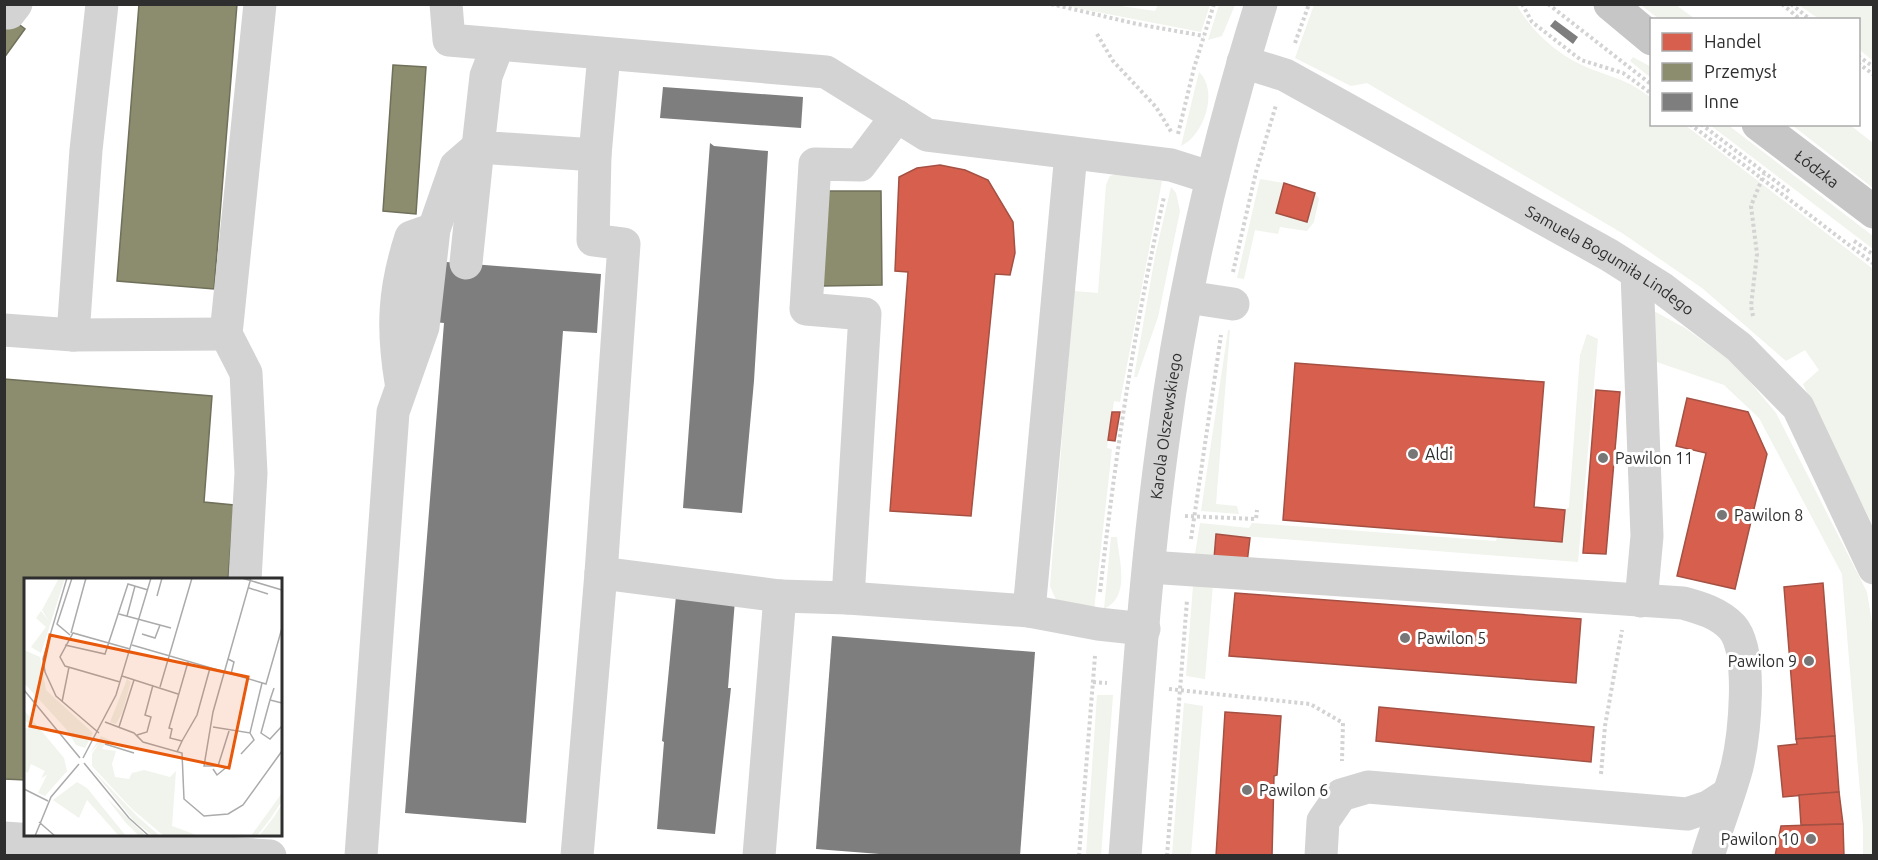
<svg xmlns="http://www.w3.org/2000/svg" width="1878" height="860" viewBox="0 0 1878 860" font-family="Ubuntu,sans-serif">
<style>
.green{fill:#f0f4ec}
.shops{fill:#d6604d;stroke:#a45144;stroke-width:1.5}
.industry{fill:#8c8c6e;stroke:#70705b;stroke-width:1.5}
.building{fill:#7e7e7e}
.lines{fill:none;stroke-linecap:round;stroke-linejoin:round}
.path{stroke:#d3d3d3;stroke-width:4;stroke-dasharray:3 3;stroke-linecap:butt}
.minor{stroke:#d3d3d3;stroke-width:33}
.major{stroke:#c6c6c6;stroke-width:33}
.poi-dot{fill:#777;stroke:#fff;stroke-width:2}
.labels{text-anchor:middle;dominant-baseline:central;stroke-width:6;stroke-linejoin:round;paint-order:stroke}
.street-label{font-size:16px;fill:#2e2e2e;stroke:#fff}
.poi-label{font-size:16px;fill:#2e2e2e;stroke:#fff;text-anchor:start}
.inset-road{fill:none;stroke:#ababab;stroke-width:1.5}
.view{fill:#e8590c;fill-opacity:0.15;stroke:#e8590c;stroke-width:3}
.inset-edge{fill:none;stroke:#2e2e2e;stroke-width:3}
</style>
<rect width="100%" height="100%" fill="#fff"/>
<!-- green -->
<g class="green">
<polygon points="1061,5 1114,5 1155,11 1158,5 1210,5 1201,32"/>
<polygon points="1219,5 1235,5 1222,36 1208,40"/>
<path d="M1314,5H1517C1529,27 1549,47 1572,60C1600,76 1623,75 1651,98L1652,124L1685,125L1873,269V526L1803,384L1819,370L1805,350L1786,361L1702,288L1622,233L1367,83L1351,86L1295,58Z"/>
<polygon points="1641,5 1676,5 1695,19 1659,19"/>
<polygon points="1799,5 1873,5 1873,61 1859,49 1858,20 1819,19"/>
<polygon points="1633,57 1651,67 1651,78 1630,61"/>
<path d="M1199,72C1219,91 1204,135 1181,146Z"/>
<polygon points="1710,125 1728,125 1873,236 1873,249"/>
<polygon points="1792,125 1850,125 1873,143 1873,188"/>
<polygon points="1116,174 1162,181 1120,402 1114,401 1107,448 1112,449 1094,610 1057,602 1050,586 1074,291 1098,293 1106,185 1110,176"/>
<polygon points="1260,179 1284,183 1276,213 1306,222 1315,193 1319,199 1314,222 1307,231 1280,227 1278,234 1255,230 1244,279 1237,278"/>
<polygon points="1171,187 1176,193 1180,211 1158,317 1137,377 1134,377 1155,256"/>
<polygon points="1654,311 1685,328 1735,364 1776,413 1867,592 1874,635 1873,855 1863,855 1863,828 1842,574 1759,418 1724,385 1651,360"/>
<polygon points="1228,330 1230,330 1216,504 1237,506 1239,514 1201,511"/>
<polygon points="1587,334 1598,339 1578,562 1217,534 1214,559 1195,554 1200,523 1249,528 1252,523 1496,541 1497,537 1562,542 1565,510 1569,507 1580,355"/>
<path d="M1111,537H1117C1119,562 1131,596 1104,609Z"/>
<polygon points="1213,584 1205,679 1186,676 1193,586"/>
<polygon points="1097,695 1113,695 1101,855 1086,855"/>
<polygon points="1184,703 1203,706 1191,855 1172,855"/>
</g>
<!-- shops -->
<g class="shops">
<polygon points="940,165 965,170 988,180 1013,222 1015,253 1010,275 995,274 971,516 890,511 908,272 895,271 899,177 917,168"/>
<polygon points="1284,183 1315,193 1307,222 1276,213"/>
<polygon points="1295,363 1544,382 1534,507 1565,510 1562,542 1283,520"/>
<polygon points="1596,390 1620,392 1606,554 1583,553"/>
<polygon points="1687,398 1748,412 1767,454 1735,589 1677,576 1706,453 1676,446"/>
<polygon points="1112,412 1120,412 1115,441 1108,440"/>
<polygon points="1216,534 1250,538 1247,563 1214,559"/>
<polygon points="1823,583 1835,736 1796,739 1784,587"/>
<polygon points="1235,593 1581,619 1576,683 1229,656"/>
<polygon points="1379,707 1594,727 1591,762 1376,741"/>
<polygon points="1225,712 1281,716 1277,775 1274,776 1272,856 1216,856"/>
<polygon points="1835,736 1839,792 1783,797 1778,746 1797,744 1796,739"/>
<polygon points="1839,792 1843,824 1801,825 1799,795"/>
<polygon points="1843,824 1844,856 1775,856 1781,826"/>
</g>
<!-- industry -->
<g class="industry">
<polygon points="139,4 237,4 214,289 117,281"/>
<polygon points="4,13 25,29 4,58"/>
<polygon points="393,65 426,67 416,214 383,211"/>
<polygon points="821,191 881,191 882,285 822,286"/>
<polygon points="4,379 212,396 204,502 234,505 228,580 26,580 26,780 4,779"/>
</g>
<!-- building -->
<g class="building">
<polygon points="1555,20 1578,37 1573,44 1550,26"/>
<polygon points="663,87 803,97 801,128 660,118"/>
<polygon points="710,143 714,146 768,151 754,381 742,513 683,508"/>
<polygon points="408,259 601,274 597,333 563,331 526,823 405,813 444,323 404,319"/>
<polygon points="676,596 735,600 728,688 731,688 715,834 657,829 664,742 662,741"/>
<polygon points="832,636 1035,652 1020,856 905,856 816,849"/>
</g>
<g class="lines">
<!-- path -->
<g class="path">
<polyline points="1051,4 1137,24 1204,36"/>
<polyline points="1522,4 1532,22 1581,60 1623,73 1652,94"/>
<polyline points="1548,4 1652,85"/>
<polyline points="1782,4 1801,20"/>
<polyline points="1791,4 1811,20"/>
<polyline points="1097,34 1113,61 1156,107 1172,133"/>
<polyline points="1295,43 1309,4"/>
<polyline points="1858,56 1874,67"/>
<polyline points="1858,63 1874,75"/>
<polyline points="1690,124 1874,264"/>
<polyline points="1701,124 1791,193"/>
<polyline points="1178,134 1194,68 1214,4"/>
<polyline points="1854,241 1874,255"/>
<polyline points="1233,272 1256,172 1276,105"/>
<polyline points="1753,316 1751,306 1757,254 1751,206 1764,174"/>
<polyline points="1185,516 1256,519 1257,510"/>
<polyline points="1191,539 1221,335"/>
<path d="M1100,592C1115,459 1134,327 1164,197"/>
<polyline points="1093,682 1107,683"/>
<polyline points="1169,689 1310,704 1343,723 1342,761"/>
<polyline points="1601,774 1605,726 1622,630"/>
<polyline points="1079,856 1095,656"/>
<polyline points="1167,856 1187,600"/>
</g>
<!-- minor -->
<g class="minor">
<polyline points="446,4 449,40 826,72 927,135 1171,165 1212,178"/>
<polyline points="9,13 16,4"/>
<polyline points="498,45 486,76 478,147 595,155 593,240 624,244 601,573 577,856"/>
<path id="s1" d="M1243,62L1285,75L1609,255L1663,289L1739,347L1798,407L1874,568"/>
<polyline points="595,155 604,54"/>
<polyline points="466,263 478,147"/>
<polyline points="1637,273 1647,536 1641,601"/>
<polyline points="1187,297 1233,304"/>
<polyline points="4,330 73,335 226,334"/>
<polyline points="73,335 86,150 102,4"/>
<path d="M401,382C392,328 394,289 411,237L434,229"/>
<path d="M1149,567L1683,603C1701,608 1719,613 1732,627C1754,651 1744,737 1737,767C1729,797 1717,826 1708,856"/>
<polyline points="601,573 780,596 848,598 1029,611 1098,624 1144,629"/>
<polyline points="245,580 251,473 246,373 226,334 260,4"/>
<polyline points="848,598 865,314 806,309 815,164 860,165 897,116"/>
<polyline points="1029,611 1071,153"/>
<polyline points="4,838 270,856"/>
<polyline points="361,856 393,412 423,327 434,229 456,166 478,147"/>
<polyline points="759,856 780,596"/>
<path id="s2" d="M1125,856C1136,717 1144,578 1163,441C1182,293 1216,147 1261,4"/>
<polyline points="1321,856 1323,821 1341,795 1368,787 1687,814 1708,807 1728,794"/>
</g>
<!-- major -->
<g class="major">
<polyline points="1610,4 1652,39"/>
<path id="s3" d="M1758,124L1874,212"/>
</g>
</g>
<!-- markers -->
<g class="poi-dot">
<circle cx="1413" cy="454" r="6"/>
<circle cx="1603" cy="458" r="6"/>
<circle cx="1722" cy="515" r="6"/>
<circle cx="1405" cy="638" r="6"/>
<circle cx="1809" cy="661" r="6"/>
<circle cx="1247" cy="790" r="6"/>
<circle cx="1811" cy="839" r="6"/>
</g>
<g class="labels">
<!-- street labels -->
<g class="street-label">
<text stroke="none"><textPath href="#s3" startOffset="74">Łódzka</textPath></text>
<text stroke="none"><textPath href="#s1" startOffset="418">Samuela Bogumiła Lindego</textPath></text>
<text stroke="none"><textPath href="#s2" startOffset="432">Karola Olszewskiego</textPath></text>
</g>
<!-- poi labels -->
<g class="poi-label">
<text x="1425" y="454">Aldi</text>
<text x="1615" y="458">Pawilon 11</text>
<text x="1734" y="515">Pawilon 8</text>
<text x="1417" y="638">Pawilon 5</text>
<text x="1797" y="661" text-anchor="end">Pawilon 9</text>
<text x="1259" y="790">Pawilon 6</text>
<text x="1799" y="839" text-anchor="end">Pawilon 10</text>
</g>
</g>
<!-- overview -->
<g transform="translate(24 578)">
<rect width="258" height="258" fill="#fff"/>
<path d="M35,0H41L17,75L7,69L22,49L12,40L17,33L25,43L18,32ZM0,72L16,79L22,112L69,155L61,170L52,167L42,151L0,105ZM103,101L107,104L98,135L92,146L86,144ZM0,132L40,180L43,193L21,218L14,215L23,197L17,200L21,193L7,186L4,195L0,193V149L4,151L6,146L0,142ZM77,158L94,166L83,163L78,171L92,173L88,186L91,199L105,201L108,195L120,192L146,199L152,193L148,248L175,258H140L108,231L68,188V176L75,165L66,175ZM67,190L114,239L136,258H129L110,243ZM63,194L83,220L122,258H115L101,244ZM53,204L63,210L102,258H95L63,222L55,240L29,222ZM258,215V223L246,241L233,258H227ZM258,226V258H235L250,239Z" fill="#f0f4ec"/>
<path class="inset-road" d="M43,0L19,81L21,94L32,118L75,155M218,0L258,12M225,10L244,16M133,18L138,0M95,36L147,50M103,38L111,8M47,55L62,0M118,56L131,60L136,47M46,57L33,46L48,0M41,67L81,76L104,6L124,12M108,67L242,106L258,50M204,81L210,84L207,96M98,98L154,116M96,104L41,88L36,79L49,55L106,71M136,109L168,0M250,110L246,122L258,125M0,112L56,180M246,122L237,155L246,161L258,148M38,124L45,89M81,144L110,155L119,164L158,175L160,221L180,238L204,236L219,227L258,173M95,149L110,102M189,149L226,155L238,105M205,153L194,188H180L189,134L227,0M113,157L123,154L127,139L121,137L129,107M158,163L173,137L186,90M81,166L110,175M153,174L158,163L146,160L148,151L145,150L164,84M217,176L230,162L226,155M59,180L92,117L127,0M60,185L105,240L125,258M189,191L193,197L204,188M0,211L24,223M15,244L31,258M11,258L27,219L55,186"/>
<path class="view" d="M26,57L224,99L205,190L6,148Z"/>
<rect width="258" height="258" class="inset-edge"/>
</g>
<!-- border -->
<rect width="1878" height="860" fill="none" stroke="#2e2e2e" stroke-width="12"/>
<!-- legend -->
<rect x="1650" y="18" width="210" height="108" fill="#ffffff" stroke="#ababab" stroke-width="1.5"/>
<rect x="1662" y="33" width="30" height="18" fill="#d6604d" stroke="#ababab" stroke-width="1.5"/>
<text x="1704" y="48" font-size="18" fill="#2e2e2e">Handel</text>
<rect x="1662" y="63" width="30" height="18" fill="#8c8c6e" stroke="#ababab" stroke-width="1.5"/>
<text x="1704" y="78" font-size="18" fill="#2e2e2e">Przemysł</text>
<rect x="1662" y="93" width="30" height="18" fill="#7e7e7e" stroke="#ababab" stroke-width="1.5"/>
<text x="1704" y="108" font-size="18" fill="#2e2e2e">Inne</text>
</svg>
